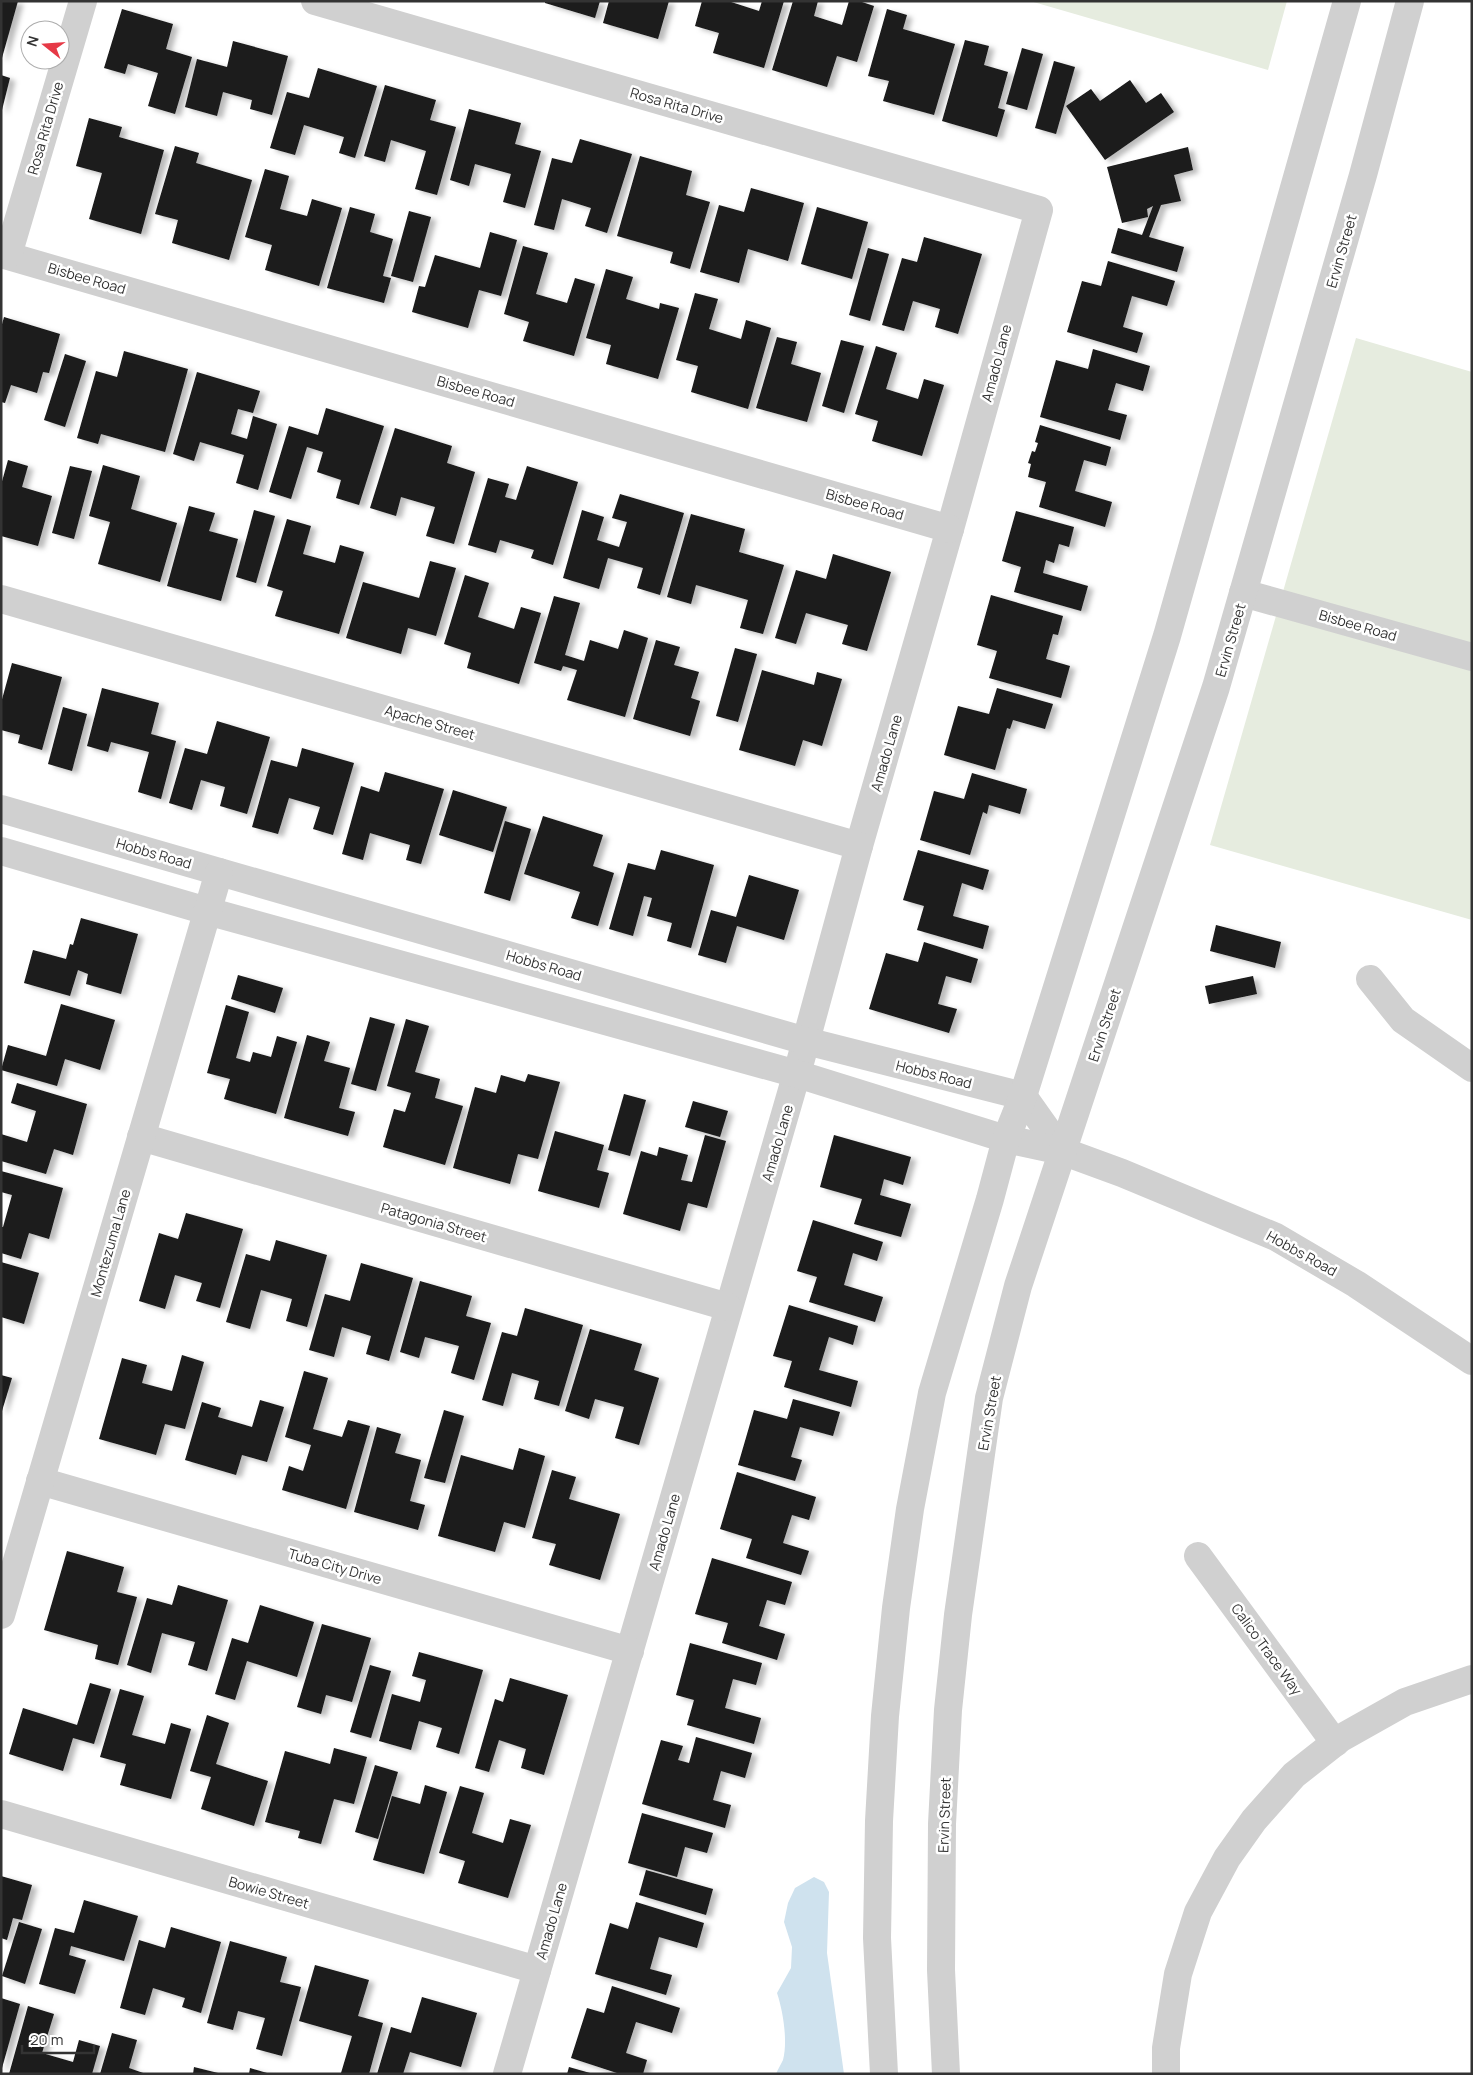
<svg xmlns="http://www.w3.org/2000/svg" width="1473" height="2075" viewBox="0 0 1473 2075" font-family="Manrope,sans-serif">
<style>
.green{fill:#e6ecdf}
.water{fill:#cfe2ee}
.building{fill:#1a1a1a;filter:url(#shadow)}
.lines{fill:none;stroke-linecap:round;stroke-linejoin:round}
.minor{stroke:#d0d0d0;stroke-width:28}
.labels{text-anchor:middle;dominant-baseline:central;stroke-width:5;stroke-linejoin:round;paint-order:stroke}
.street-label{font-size:14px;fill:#333;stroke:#fff}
</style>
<defs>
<filter id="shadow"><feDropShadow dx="5.5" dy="3" stdDeviation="2.5" flood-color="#0004"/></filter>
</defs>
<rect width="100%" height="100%" fill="#fff"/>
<!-- green -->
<g class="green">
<polygon points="1030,1 1287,1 1268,70"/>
<polygon points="1356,338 1472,372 1472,920 1210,845"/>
</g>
<!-- water -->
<path class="water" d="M814,1877L824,1882L829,1892L827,1953L844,2074H776C778,2069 781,2064 783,2060C788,2041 783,2011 777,1993L791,1968L792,1947L784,1922L788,1903L795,1888Z"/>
<!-- building -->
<g class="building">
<polygon points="1,1 18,1 2,58 1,58"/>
<polygon points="545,1 600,1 595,18 545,3"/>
<polygon points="609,1 669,1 658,39 603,23"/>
<polygon points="702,1 728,1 759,11 762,1 784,1 764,68 713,53 719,33 695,26"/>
<polygon points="793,1 818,1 814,16 842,25 849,1 859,1 874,6 857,62 837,56 827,87 772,70"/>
<polygon points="122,9 173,24 166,49 192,57 175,114 148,106 158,73 128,64 125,74 104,68"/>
<polygon points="887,9 907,15 903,29 955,44 934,115 883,101 889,81 868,76"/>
<polygon points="965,40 989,46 984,65 1008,72 998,108 1005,110 997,137 942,121"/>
<polygon points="233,41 288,56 272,115 250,109 252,100 223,92 217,116 185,107 197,59 227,67"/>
<polygon points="1022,48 1043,54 1027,110 1006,104"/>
<polygon points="1054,61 1075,67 1056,134 1035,128"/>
<polygon points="318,68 377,86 355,158 339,153 344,137 304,125 295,155 270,148 287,92 309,98"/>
<polygon points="1,75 10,78 2,110 1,110"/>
<polygon points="1130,80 1146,103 1161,93 1174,112 1105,160 1066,106 1091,89 1100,101"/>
<polygon points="385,85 436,100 430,120 456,127 437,195 415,189 426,151 391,140 385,162 364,156"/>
<polygon points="469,109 521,123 515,144 541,151 525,208 503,202 511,174 475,164 469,186 450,180"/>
<polygon points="89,118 122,127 119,137 164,150 141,234 89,219 102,173 76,166"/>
<polygon points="580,139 632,154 607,233 585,226 591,208 562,199 554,230 534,225 552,158 572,163"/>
<polygon points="175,146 199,153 196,163 252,180 229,260 172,243 178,220 155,214"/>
<polygon points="1188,147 1193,170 1174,175 1181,201 1161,205 1149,237 1184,247 1177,272 1111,253 1118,228 1142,235 1153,206 1147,209 1148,217 1122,223 1107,167"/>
<polygon points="640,156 692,171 686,195 710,202 690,269 670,263 673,252 617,236"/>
<polygon points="265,169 289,176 280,209 307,216 312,199 342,208 319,286 265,270 272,245 245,237"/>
<polygon points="751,188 804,203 788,261 748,249 739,283 700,272 719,205 744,212"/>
<polygon points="350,207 375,214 370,232 393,239 383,276 391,278 384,303 327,288"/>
<polygon points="817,207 868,222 852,279 801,264"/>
<polygon points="409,211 431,217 413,282 391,276"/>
<polygon points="490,232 517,240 501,296 479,290 468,328 412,312 419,286 425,287 435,255 480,268"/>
<polygon points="924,237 982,254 958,334 935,327 940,309 913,301 904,331 882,325 902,258 917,262"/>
<polygon points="523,246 548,253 536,294 567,303 575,278 595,284 574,356 523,341 529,322 504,314"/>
<polygon points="868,248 889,254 870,321 849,315"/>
<polygon points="1108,261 1175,281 1167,306 1132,296 1123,327 1143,333 1137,353 1067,332 1082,281 1101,286"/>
<polygon points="606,269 633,277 626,299 659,309 660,303 679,308 658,379 606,364 611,345 586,338"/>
<polygon points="695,293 718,299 709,329 741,339 746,320 771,328 748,409 691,392 698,366 676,360"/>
<polygon points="4,317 60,334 49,373 43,372 37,393 11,385 5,403 1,402 1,328"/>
<polygon points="777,337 797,342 791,364 821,373 807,422 756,408"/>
<polygon points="841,340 864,346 844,413 822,406"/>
<polygon points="876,346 897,353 886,389 918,399 924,379 944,385 922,456 872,441 878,421 855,414"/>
<polygon points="1093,349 1150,366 1143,391 1116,383 1108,410 1127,415 1120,440 1040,417 1056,360 1088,369"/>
<polygon points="124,351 188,369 165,452 101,434 98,444 77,438 96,371 117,377"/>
<polygon points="65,354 86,361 65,427 44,420"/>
<polygon points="197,372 260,391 253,413 238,409 231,434 247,439 253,416 277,424 258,490 236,483 244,455 200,442 194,461 173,454"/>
<polygon points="326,408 384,426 359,505 336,498 341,480 317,472 323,452 307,447 291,499 269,492 289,426 318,435"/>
<polygon points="1040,425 1111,447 1106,466 1084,460 1075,491 1112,502 1105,527 1039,507 1046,482 1028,477 1031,464 1028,463 1032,451 1035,452 1038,443 1035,442"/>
<polygon points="395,428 452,446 447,463 475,472 454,544 426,536 435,507 401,497 396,516 370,508"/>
<polygon points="8,460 28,466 22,487 52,496 38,546 1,536 1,485"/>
<polygon points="103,465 140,476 131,509 177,523 160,582 98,564 110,522 89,516"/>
<polygon points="70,466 92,471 74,539 52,533"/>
<polygon points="527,466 578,482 553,565 531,558 534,550 500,540 496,553 468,545 488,478 509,484 505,497 516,500"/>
<polygon points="620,494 684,513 660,595 637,588 643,568 608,558 599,589 563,578 582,510 604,517 597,540 619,547 627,522 612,518"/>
<polygon points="189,506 215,513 209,531 238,539 221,601 167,586"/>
<polygon points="254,510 275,516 256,583 236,577"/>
<polygon points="1016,511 1074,527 1069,547 1059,544 1054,563 1046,560 1043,573 1088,586 1081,611 1014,592 1021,567 1002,561"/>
<polygon points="691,514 745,529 739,552 784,565 763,634 740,628 748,600 696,585 691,604 667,597"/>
<polygon points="287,519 311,526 303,554 335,563 340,545 364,552 339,634 275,616 283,591 267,586"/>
<polygon points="833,554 891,572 867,651 842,644 848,625 806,613 796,644 775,638 796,570 826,579"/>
<polygon points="430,561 456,568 436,636 408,628 401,654 346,638 363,582 419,598"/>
<polygon points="465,575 489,583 478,617 514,629 521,607 541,613 519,684 467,668 471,653 444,644"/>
<polygon points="991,595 1063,616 1058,635 1053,634 1046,659 1070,666 1061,698 989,678 997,651 977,645"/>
<polygon points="554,596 580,603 565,655 584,661 590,640 618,649 624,630 648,638 625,717 567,700 577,670 563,666 561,671 534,663"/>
<polygon points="656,640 680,647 674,665 699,672 691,698 700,701 690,736 633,719"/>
<polygon points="735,648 757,654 738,722 716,716"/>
<polygon points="12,663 62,677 42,750 18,743 20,735 1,730 1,703"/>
<polygon points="762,670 814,685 817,672 842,679 822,746 803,740 795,766 739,750"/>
<polygon points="102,688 159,703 151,734 176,741 161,799 138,792 149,752 111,742 108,752 87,746"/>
<polygon points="997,688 1053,704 1045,729 1013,720 1010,729 1007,728 995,770 944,755 958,706 989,714"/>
<polygon points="63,707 87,714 72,771 48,764"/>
<polygon points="217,721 270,737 247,814 220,806 225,787 201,780 192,810 169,803 185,748 207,754"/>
<polygon points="302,748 354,763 333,835 313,829 320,807 289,798 278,834 252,827 271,760 297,767"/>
<polygon points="385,772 444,789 421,864 406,860 410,845 370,833 363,860 342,854 361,786 379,792"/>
<polygon points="972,773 1027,789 1020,814 989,805 987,814 983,812 970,855 920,840 934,791 964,799"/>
<polygon points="453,790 507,807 493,852 439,835"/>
<polygon points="543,816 603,835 593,866 614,873 598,926 571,918 580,892 524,874"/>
<polygon points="505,821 531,829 510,901 484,893"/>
<polygon points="661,850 714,865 691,948 667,941 672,923 647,916 652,898 644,896 633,936 609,929 628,863 655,870"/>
<polygon points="918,850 989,870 983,890 962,883 953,916 989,926 983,949 917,930 924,906 903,900"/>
<polygon points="749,875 799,890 784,940 737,926 726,963 698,955 711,910 736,917"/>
<polygon points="81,918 138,934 121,994 86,984 88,974 78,970 70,996 24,983 33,950 66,959 70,944 73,945"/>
<polygon points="1216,925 1281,942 1275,968 1210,951"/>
<polygon points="924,942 978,959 971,983 946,976 938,1004 957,1009 949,1033 869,1009 886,953 918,962"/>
<polygon points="238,975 283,988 275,1013 231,999"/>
<polygon points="1253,976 1257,994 1209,1004 1205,986"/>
<polygon points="61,1004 115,1020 100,1070 65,1059 57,1086 1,1070 8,1045 46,1056"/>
<polygon points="226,1005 249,1012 236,1058 250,1062 253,1052 271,1057 277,1036 297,1042 276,1114 224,1099 230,1079 207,1073"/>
<polygon points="370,1017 395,1024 376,1091 351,1084"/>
<polygon points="406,1019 429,1026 415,1072 440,1079 435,1098 463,1106 445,1165 383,1147 394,1109 405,1112 411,1093 387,1086"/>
<polygon points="307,1035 330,1042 324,1061 350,1068 339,1108 355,1112 348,1136 284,1118"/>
<polygon points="528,1074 560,1082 538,1159 518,1154 510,1184 453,1168 475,1087 496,1093 501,1075 525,1082"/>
<polygon points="17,1083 87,1104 73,1155 54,1149 46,1174 1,1161 1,1134 27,1142 36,1111 11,1103"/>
<polygon points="624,1094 646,1100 630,1156 608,1150"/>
<polygon points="693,1101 728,1111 720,1137 685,1127"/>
<polygon points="555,1131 604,1145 597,1170 609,1173 599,1208 538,1191"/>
<polygon points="705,1135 726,1141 707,1208 688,1203 680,1231 623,1214 641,1151 657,1156 659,1147 688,1155 681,1180 692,1182"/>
<polygon points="834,1135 911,1157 903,1185 884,1179 880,1195 911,1204 901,1237 854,1224 862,1199 820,1187"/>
<polygon points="1,1171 63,1188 49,1239 29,1233 21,1259 1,1253 1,1227 3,1227 12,1195 1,1192"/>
<polygon points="186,1213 243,1229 220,1308 196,1301 202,1283 175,1275 165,1309 139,1301 159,1233 178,1239"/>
<polygon points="813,1220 883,1242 877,1261 853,1253 844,1285 883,1297 875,1322 809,1302 817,1277 797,1271"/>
<polygon points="276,1240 327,1255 307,1327 286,1321 292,1299 261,1290 250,1329 226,1322 246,1254 270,1261"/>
<polygon points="1,1262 39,1273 24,1324 1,1317"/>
<polygon points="361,1263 413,1278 389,1361 366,1354 371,1336 342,1327 334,1357 309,1350 325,1294 350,1301"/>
<polygon points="420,1281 472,1296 466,1316 491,1323 474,1380 451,1373 459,1346 425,1337 419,1358 400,1352"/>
<polygon points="789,1305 858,1326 853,1345 829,1337 819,1370 858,1381 851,1407 784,1387 792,1361 773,1356"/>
<polygon points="525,1308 583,1325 559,1406 534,1399 539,1381 512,1373 503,1406 482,1400 502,1332 517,1336"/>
<polygon points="590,1329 642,1344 634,1370 659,1378 639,1445 615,1438 624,1407 595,1399 589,1419 565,1411"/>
<polygon points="182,1355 204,1362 185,1429 165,1424 156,1455 99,1439 122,1358 147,1365 142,1383 172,1391"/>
<polygon points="304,1371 328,1378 313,1429 342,1437 348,1420 370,1426 346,1509 282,1490 289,1466 303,1471 311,1445 285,1437"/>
<polygon points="1,1375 12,1378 2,1411 1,1411"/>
<polygon points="793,1399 840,1412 833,1436 800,1427 791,1457 802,1460 795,1481 738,1465 754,1410 787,1419"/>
<polygon points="260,1400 284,1407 267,1462 242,1455 236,1475 185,1460 202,1402 221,1408 218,1417 252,1427"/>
<polygon points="444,1410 464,1416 445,1483 424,1478"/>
<polygon points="377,1427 401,1434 395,1453 421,1460 410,1501 425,1505 418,1530 354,1512"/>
<polygon points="519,1448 545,1456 525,1528 504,1522 495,1552 438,1536 461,1455 513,1470"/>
<polygon points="552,1470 576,1477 569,1499 620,1514 600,1580 549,1565 556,1544 532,1538"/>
<polygon points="737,1472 816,1497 809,1520 792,1515 783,1543 809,1551 801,1575 746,1558 752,1539 720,1529"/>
<polygon points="67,1551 124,1567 117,1592 137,1597 118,1665 95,1659 98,1645 44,1630"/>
<polygon points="712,1558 792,1582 785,1605 767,1600 759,1626 785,1634 777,1660 722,1643 728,1623 695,1614"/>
<polygon points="178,1585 228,1600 207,1671 188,1665 195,1642 162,1633 151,1673 127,1665 147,1598 172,1605"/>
<polygon points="260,1605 314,1622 297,1677 247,1661 235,1700 215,1694 232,1638 248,1643"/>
<polygon points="322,1624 371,1638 352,1702 326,1695 321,1714 297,1707"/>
<polygon points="690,1643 762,1663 756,1685 733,1679 725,1708 761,1718 754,1744 687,1725 694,1700 676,1695"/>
<polygon points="419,1652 483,1670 459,1754 436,1747 442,1728 419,1721 411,1750 379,1741 392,1694 420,1702 426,1680 412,1676"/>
<polygon points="370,1665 391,1671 371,1738 350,1732"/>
<polygon points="510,1678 568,1695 544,1775 521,1768 526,1749 499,1740 489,1772 475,1768 495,1699 503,1702"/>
<polygon points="90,1683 111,1689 94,1744 73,1738 63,1771 9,1754 23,1708 77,1725"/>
<polygon points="120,1689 144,1696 132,1735 165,1744 171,1723 191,1729 171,1799 120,1785 126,1764 100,1757"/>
<polygon points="207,1715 229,1723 216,1764 268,1781 254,1826 201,1809 211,1777 190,1771"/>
<polygon points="696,1737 752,1753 745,1778 721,1771 713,1800 731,1805 725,1828 642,1804 661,1740 683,1746 678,1760 689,1763"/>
<polygon points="334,1748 367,1757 354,1804 334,1799 321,1844 298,1838 300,1831 265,1822 285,1751 330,1764"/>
<polygon points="375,1765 398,1772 378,1839 355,1832"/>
<polygon points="425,1785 447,1792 424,1874 373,1860 392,1796 420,1804"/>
<polygon points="460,1786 484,1793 472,1833 503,1843 510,1819 531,1825 508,1898 458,1883 465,1861 439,1853"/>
<polygon points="642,1813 713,1833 707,1853 685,1847 677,1877 628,1863"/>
<polygon points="646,1870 713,1889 706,1915 639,1895"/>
<polygon points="1,1876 32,1885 22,1920 13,1918 7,1940 1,1938"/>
<polygon points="84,1900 138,1916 124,1961 71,1946 69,1955 86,1960 75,1994 39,1984 55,1928 74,1933"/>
<polygon points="636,1902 704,1923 697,1948 659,1937 650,1969 672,1975 666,1995 595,1974 610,1923 628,1929"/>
<polygon points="19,1922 42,1929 25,1984 2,1976"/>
<polygon points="171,1927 221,1942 201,2013 182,2007 185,1998 153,1988 145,2015 120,2008 139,1940 165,1948"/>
<polygon points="230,1941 287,1957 280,1982 301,1987 282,2056 256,2049 265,2018 238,2011 233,2030 207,2023"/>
<polygon points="315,1965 369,1980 358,2016 383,2023 369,2074 341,2073 352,2036 299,2021"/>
<polygon points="612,1986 680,2008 672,2033 636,2022 626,2053 647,2060 643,2074 620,2074 571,2058 587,2008 604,2013"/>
<polygon points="422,1997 477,2013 461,2067 410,2052 403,2074 377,2074 391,2027 411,2033"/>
<polygon points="1,1998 20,2004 2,2068 1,2068"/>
<polygon points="28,2006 54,2014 42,2053 73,2062 79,2040 100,2046 92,2074 9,2074"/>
<polygon points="112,2033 137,2040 129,2068 146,2074 100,2074"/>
<polygon points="194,2067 218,2073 217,2074 193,2074"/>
<polygon points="569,2067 590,2073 590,2074 567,2074"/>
<polygon points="250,2068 267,2073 267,2074 249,2074"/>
</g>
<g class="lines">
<!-- minor -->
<g class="minor">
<polyline points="315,1 1039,210 950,529 859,846 801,1059 507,2074"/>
<polyline points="1,254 950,529"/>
<polyline points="8,255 83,1"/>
<polyline points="1243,593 1472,657"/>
<polyline points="1,599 859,846"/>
<polyline points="1,809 806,1041 1023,1096 1062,1151"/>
<polyline points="1,851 207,911 797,1074 1006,1139 1062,1151 1122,1173 1276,1237 1356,1284 1472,1361"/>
<polyline points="1370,979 1403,1020 1472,1068"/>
<polyline points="141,1137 728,1307"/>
<polyline points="40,1481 630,1651"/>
<polyline points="1198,1556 1335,1743"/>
<polyline points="1,1615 219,872"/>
<polyline points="1,1814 537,1970"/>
<polyline points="884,2074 877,1938 879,1821 885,1716 896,1608 910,1509 932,1393 990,1199 1006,1139 1023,1096 1167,636 1347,1"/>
<polyline points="946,2074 941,1970 942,1824 948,1710 958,1615 989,1398 1018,1286 1216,687 1363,175 1410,1"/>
<polyline points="1166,2074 1166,2048 1178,1974 1198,1912 1227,1858 1254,1820 1294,1775 1341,1738 1405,1702 1472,1679"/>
</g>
</g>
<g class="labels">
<!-- street labels -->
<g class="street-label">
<text transform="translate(677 105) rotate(16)">Rosa Rita Drive</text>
<text transform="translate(45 128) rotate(-74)">Rosa Rita Drive</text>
<text transform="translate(1341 251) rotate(-74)">Ervin Street</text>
<text transform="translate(87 278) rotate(16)">Bisbee Road</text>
<text transform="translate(996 363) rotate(-75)">Amado Lane</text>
<text transform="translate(476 391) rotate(16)">Bisbee Road</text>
<text transform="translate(865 504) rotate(16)">Bisbee Road</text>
<text transform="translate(1358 625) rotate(16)">Bisbee Road</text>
<text transform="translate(1230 640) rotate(-74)">Ervin Street</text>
<text transform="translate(430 722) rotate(16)">Apache Street</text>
<text transform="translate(886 753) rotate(-74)">Amado Lane</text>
<text transform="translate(154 853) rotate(16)">Hobbs Road</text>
<text transform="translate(544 965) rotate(16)">Hobbs Road</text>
<text transform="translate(1104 1025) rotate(-72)">Ervin Street</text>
<text transform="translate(934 1074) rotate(14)">Hobbs Road</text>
<text transform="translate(777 1143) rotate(-74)">Amado Lane</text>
<text transform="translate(434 1222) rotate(16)">Patagonia Street</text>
<text transform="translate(110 1243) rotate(-74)">Montezuma Lane</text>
<text transform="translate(1302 1253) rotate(29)">Hobbs Road</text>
<text transform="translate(989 1413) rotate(-80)">Ervin Street</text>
<text transform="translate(664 1532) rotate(-74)">Amado Lane</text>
<text transform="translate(335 1566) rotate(16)">Tuba City Drive</text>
<text transform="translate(1267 1649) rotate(54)">Calico Trace Way</text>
<text transform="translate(944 1815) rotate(-88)">Ervin Street</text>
<text transform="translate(269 1892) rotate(16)">Bowie Street</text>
<text transform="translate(551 1921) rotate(-74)">Amado Lane</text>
</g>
</g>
<!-- border -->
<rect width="1473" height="2075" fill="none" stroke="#333333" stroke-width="5"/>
<!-- north arrow -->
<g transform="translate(45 45) rotate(287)"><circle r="24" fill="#ffffff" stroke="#adadad"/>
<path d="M0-4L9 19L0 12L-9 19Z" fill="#e63946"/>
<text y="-8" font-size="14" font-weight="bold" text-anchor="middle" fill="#333333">N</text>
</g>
<!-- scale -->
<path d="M22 2045v8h72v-8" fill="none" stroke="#333333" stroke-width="2.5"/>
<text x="30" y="2045" font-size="15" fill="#333333" stroke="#ffffff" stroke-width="4" paint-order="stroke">20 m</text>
</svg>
